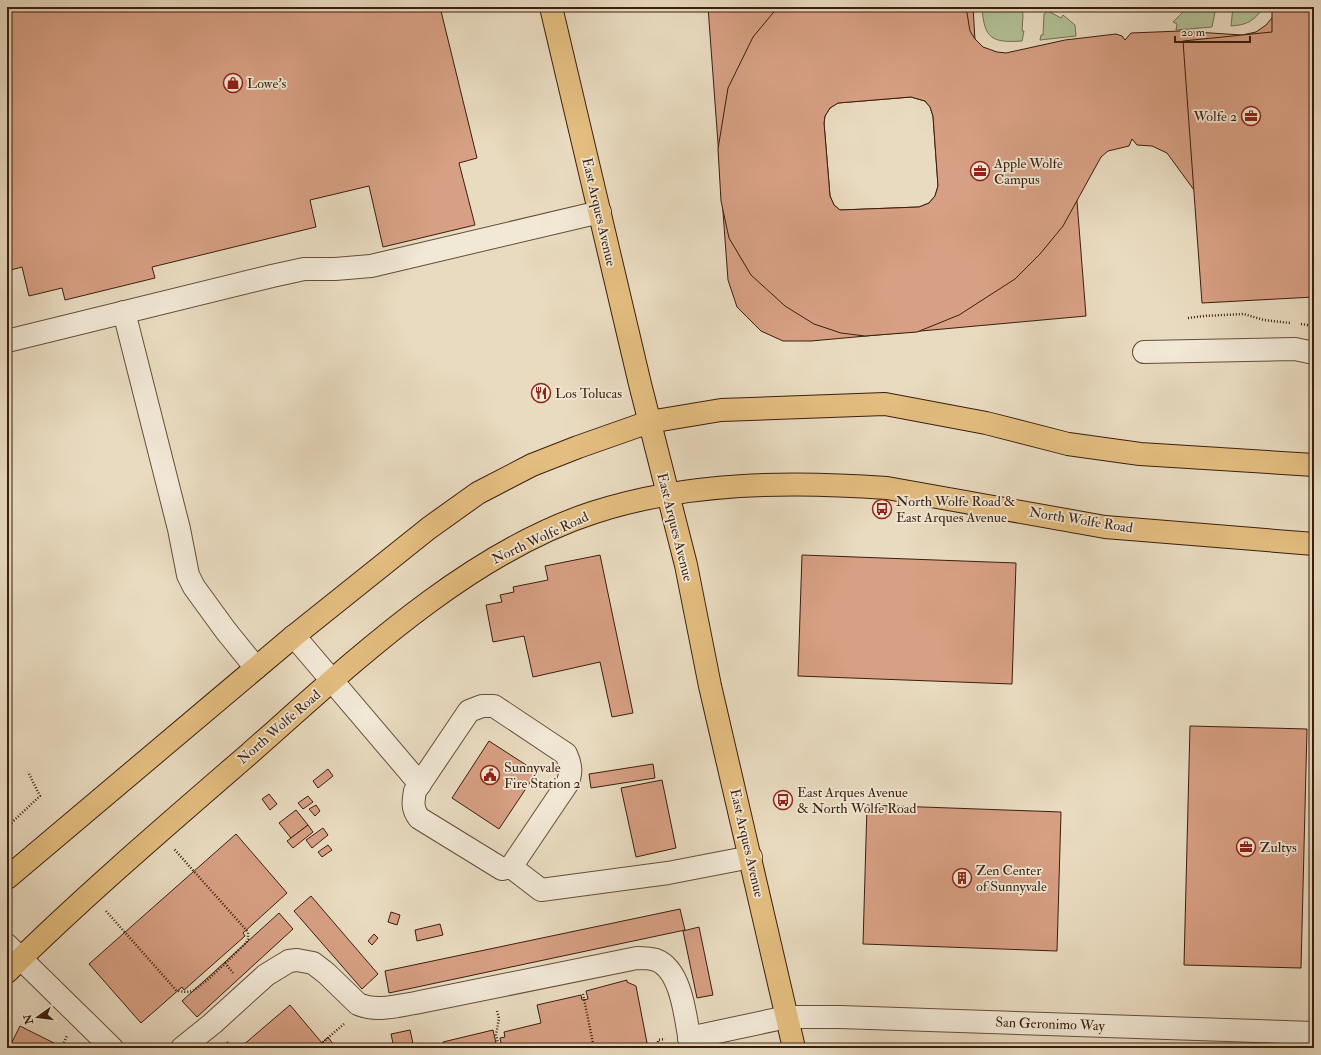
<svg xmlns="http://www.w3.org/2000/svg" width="1321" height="1055" viewBox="0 0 1321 1055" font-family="'IM FELL Double Pica',serif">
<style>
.green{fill:#b2c196;stroke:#767052}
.building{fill:#d79f83;stroke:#3b1e0e;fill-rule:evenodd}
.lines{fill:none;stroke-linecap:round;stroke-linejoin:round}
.minor-casing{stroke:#664d3a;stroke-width:24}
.major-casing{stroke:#3b1e0e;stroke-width:24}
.path{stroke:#3b1e0e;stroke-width:2.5;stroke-dasharray:1 2;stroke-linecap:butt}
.minor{stroke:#f1e8d6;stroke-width:22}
.major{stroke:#e4be80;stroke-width:22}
.labels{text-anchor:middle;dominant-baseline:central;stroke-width:3.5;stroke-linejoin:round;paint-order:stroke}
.poi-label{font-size:14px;fill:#3b1e0e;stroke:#f1e8d6;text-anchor:start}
.street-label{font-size:14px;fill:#3b1e0e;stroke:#f1e8d6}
</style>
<rect width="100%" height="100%" fill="#e9dbc0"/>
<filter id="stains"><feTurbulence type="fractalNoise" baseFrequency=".005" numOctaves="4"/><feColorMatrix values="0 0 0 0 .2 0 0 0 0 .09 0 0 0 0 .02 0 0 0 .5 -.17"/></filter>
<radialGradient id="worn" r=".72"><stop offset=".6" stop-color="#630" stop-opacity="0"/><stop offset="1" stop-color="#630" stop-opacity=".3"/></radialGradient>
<!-- green -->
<g class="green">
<path d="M982,7H1022L1023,16L1022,31H1024L1022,41C992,43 984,39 982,7Z"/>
<polygon points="1184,7 1216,7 1212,27 1176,30 1177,24 1173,22 1185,10"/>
<path d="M1233,7H1263V8C1254,21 1247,25 1231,26Z"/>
<polygon points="1048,11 1061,18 1063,15 1075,25 1076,36 1040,40 1041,35 1043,35 1044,14"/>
</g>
<!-- building -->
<g class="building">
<polygon points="7,7 440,7 477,158 459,163 475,225 383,247 369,186 310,200 316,227 152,267 155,278 65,300 62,288 29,296 22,267 7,271"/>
<path d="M708,7H973L976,57L1065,49L1086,316L811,341H783L761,331L737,307L728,280ZM911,97L925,101L930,107L933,116L938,186L935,196L929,203L919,207L840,210L834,205L830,196L824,123L825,116L830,108L838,103Z"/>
<path d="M778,7H966L970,31L975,39L983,47L997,52L1006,53L1065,40L1116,34L1122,36L1125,40L1131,33L1180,31L1242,35L1256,32L1266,25L1272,18L1277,7H1314V282L1295,275L1258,254L1222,225L1194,190L1167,153L1152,146L1137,145L1132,139L1129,146L1108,151L1101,157L1063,226L1040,254L1015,279L959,315L917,332L865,336L841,333L814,324L785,306L751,275L729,238L721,201L718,149L728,88L753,37ZM911,97L925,101L930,107L933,116L938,186L935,196L929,203L919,207L840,210L834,205L830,196L824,123L825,116L830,108L838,103Z"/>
<polygon points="1272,7 1314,7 1314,297 1202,303 1183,41 1272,32"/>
<polygon points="600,555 633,713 612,717 600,662 533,677 524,636 493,642 486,605 502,602 500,595 514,592 513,587 548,580 545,566"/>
<polygon points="802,555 1016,563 1012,684 798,676"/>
<polygon points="1190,726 1307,729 1301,968 1184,965"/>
<polygon points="489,741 537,772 499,829 452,798"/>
<polygon points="653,764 655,778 591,788 589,774"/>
<polygon points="328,769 333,776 318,788 313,781"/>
<polygon points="662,780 676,848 636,857 621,788"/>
<polygon points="269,794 277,804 270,810 262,799"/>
<polygon points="308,796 313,802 303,809 298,803"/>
<polygon points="316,805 320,811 315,816 309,809"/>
<polygon points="867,805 1061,812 1057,951 863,944"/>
<polygon points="296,810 308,825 291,838 279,823"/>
<polygon points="308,825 313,832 293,848 287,841"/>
<polygon points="323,828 328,835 312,848 306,840"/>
<polygon points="236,834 287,893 243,933 245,936 184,990 182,987 141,1023 89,964"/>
<polygon points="328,845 332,850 322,857 318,852"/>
<polygon points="311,896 378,974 362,989 294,911"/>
<polygon points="680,909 685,930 389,993 385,971"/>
<polygon points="391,912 400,915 397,925 388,922"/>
<polygon points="279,913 293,929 197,1017 182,1001"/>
<polygon points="440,924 443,935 417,941 415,930"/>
<polygon points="699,927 713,995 697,998 683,931"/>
<polygon points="374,934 378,938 372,945 368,941"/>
<polygon points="627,980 627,982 636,986 648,1048 502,1048 500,1038 505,1037 504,1032 541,1023 537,1005 581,995 582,1000 588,999 586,991"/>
<polygon points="290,1005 322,1043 328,1037 336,1048 243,1048 242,1046"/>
<polygon points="20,1026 64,1048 9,1048"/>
<polygon points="410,1030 414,1048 394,1048 391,1034"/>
<polygon points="493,1030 497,1048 445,1048 443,1042"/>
</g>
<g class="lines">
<!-- minor casing -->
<g class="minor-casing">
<g id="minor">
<polyline points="124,312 179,529 188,575 194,587 226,631 256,668"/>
<polyline points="7,341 272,276 304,269 335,269 371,266 600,212"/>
<polyline points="1144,352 1295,349 1314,353"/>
<polyline points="294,636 420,784"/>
<path d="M511,867L567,784C572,773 571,765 566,754L494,706H482L469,711L415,791C413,802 412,809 419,818L502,869L511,867L541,890L668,873L751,857"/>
<polyline points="7,945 112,1048"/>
<polyline points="689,1038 787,1017 840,1017 1314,1033"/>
<path d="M182,1048L212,1024L266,975L289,961L297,960L313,963L326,973L358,1004C376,1012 397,1006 415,1003L637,958C643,958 650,958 656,960C683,970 686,1023 691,1048"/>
</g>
</g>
<!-- major casing -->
<g class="major-casing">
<g id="major">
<polyline points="551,7 640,384 686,565 710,686 794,1048"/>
<polyline points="7,878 294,636 429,528 478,493 532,465 578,447 649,422 721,410 885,404 986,423 1068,444 1140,454 1314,465"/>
<path d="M7,972C84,896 167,825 249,754C349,666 466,553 595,512C688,482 790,481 887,488L1105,527L1314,544"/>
</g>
</g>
<!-- path -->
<g class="path">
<polyline points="1188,318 1204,316 1244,314 1264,320 1290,323"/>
<polyline points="1301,324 1314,326"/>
<polyline points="7,827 40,796 28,772"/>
<path d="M106,911L176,990C182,992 189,993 194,990C211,979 231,957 246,943L248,939V932L174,849"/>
<polyline points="225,963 233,973"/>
<polyline points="583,994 594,1048"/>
<polyline points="497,1011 499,1018 496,1035 499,1048"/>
<polyline points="227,1042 232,1048"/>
<polyline points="61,1048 67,1036"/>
<polyline points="316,1048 344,1024"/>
<polyline points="658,1048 658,1040 665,1039"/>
</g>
<!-- minor -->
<use href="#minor" class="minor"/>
<!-- major -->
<use href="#major" class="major"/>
</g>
<!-- icons -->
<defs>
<g id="shop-ring" transform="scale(1)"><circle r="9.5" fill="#f1e8d6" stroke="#8f2418" stroke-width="1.5"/><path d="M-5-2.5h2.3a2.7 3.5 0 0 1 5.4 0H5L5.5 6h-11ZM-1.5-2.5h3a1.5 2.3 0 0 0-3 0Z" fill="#8f2418"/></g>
<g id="office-ring" transform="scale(1)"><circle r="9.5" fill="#f1e8d6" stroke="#8f2418" stroke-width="1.5"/><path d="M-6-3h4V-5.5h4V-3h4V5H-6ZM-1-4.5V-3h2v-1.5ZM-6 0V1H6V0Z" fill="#8f2418"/></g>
<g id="restaurant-ring" transform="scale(1)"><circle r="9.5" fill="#f1e8d6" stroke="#8f2418" stroke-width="1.5"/><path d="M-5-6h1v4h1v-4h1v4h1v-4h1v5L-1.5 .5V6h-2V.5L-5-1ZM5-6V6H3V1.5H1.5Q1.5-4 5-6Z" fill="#8f2418"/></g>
<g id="bus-ring" transform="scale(1)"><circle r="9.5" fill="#f1e8d6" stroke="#8f2418" stroke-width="1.5"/><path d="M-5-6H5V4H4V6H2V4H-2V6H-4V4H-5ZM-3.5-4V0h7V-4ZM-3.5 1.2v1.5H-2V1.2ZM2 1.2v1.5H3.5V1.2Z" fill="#8f2418"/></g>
<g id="civic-ring" transform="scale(1)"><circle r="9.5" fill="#f1e8d6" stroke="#8f2418" stroke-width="1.5"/><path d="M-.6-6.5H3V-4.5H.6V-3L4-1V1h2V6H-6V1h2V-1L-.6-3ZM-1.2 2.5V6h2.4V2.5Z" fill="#8f2418"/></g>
<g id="building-ring" transform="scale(1)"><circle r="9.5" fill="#f1e8d6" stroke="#8f2418" stroke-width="1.5"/><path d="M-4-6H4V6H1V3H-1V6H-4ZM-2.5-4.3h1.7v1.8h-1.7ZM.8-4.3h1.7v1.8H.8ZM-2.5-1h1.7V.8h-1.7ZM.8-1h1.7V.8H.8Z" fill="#8f2418"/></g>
</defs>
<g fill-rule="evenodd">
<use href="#shop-ring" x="233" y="83"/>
<use href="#office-ring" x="1251" y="116"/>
<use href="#office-ring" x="980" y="171"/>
<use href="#restaurant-ring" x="541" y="393"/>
<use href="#bus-ring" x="882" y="509"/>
<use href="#civic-ring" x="490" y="775"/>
<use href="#bus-ring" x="783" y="800"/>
<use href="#office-ring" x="1246" y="847"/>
<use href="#building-ring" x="962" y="878"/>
</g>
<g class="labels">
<!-- poi labels -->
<g class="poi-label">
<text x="247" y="83">Lowe's</text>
<text x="1237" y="116" text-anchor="end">Wolfe 2</text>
<text x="994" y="163">Apple Wolfe<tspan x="994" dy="16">Campus</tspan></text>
<text x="555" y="393">Los Tolucas</text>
<text x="896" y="501">North Wolfe Road &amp;<tspan x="896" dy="16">East Arques Avenue</tspan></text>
<text x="504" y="767">Sunnyvale<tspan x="504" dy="16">Fire Station 2</tspan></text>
<text x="797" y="792">East Arques Avenue<tspan x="797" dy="16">&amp; North Wolfe Road</tspan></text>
<text x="1260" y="847">Zultys</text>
<text x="976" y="870">Zen Center<tspan x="976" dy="16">of Sunnyvale</tspan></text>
</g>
<!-- street labels -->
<g class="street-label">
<text transform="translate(599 212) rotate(77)">East Arques Avenue</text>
<text transform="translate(1081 520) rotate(9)">North Wolfe Road</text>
<text transform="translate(675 527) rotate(76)">East Arques Avenue</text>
<text transform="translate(540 538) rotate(-25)">North Wolfe Road</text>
<text transform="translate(279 727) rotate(-41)">North Wolfe Road</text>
<text transform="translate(747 843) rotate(77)">East Arques Avenue</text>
<text transform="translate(1050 1024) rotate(2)">San Geronimo Way</text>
</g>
</g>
<!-- margin -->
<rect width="1321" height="1055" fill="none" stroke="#e9dbc0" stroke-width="24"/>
<rect x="8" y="8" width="1305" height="1039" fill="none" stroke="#3b1e0e" stroke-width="2"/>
<rect x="12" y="12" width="1297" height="1031" fill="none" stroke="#3b1e0e"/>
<!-- north arrow -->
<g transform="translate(38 1017) rotate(256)" stroke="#f1e8d6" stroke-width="3" paint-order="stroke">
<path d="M0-3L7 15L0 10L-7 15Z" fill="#3b1e0e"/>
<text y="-6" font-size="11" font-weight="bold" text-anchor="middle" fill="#3b1e0e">N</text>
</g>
<!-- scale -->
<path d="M1175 36v6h75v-6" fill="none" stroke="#3b1e0e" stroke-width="2"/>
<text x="1181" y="36" font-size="12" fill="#3b1e0e" stroke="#f1e8d6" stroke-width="3" paint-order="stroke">20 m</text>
<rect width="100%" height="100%" filter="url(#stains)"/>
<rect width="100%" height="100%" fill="url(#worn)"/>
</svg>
